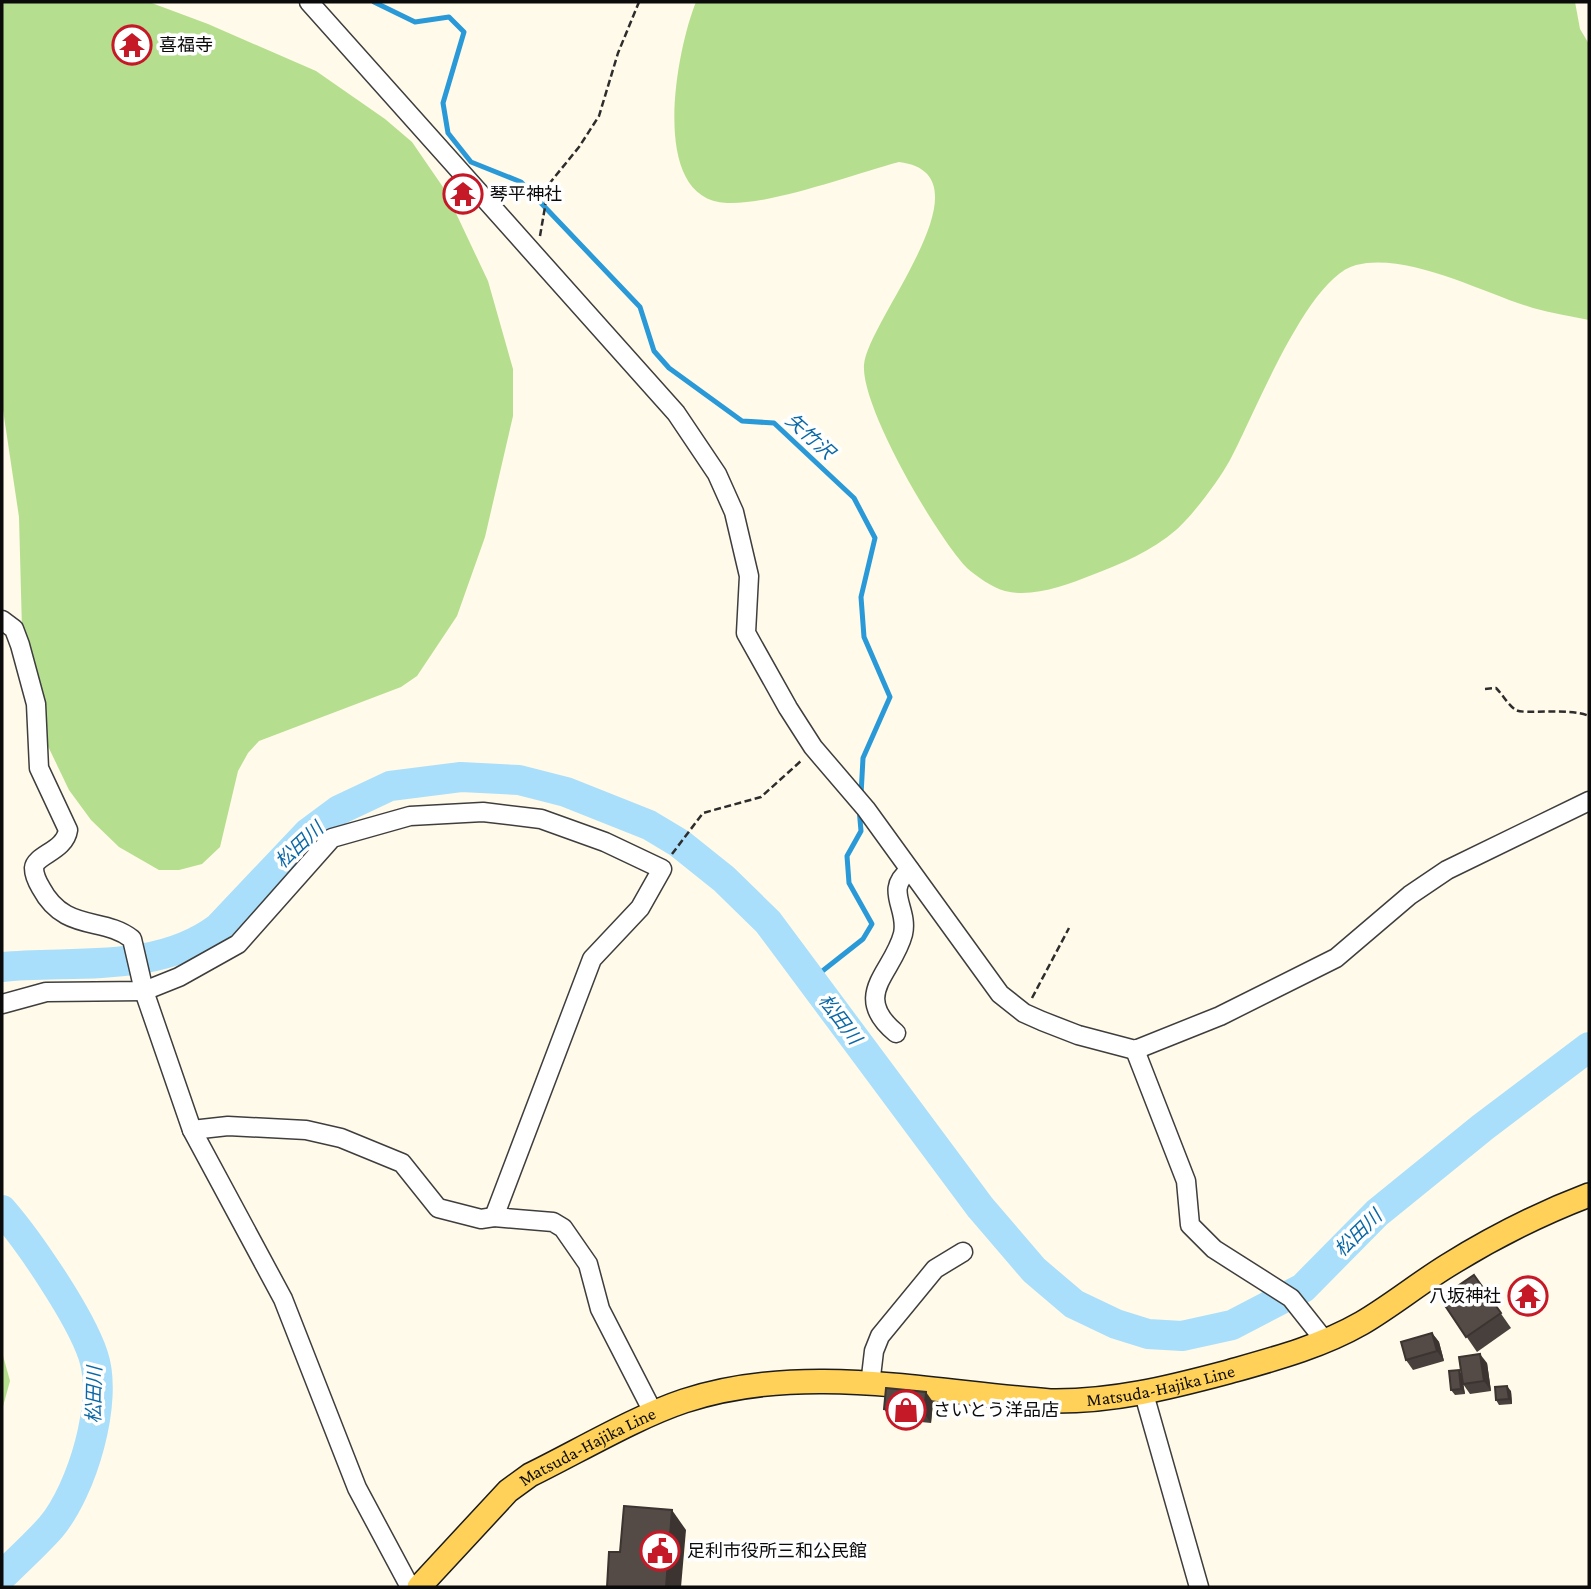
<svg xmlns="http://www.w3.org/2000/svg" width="1591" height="1589" viewBox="0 0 1591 1589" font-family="'Crimson Pro','Noto Sans JP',serif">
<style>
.forest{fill:#b5de8e}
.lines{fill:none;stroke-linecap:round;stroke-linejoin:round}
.stream{stroke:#2a99d8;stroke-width:5}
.river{stroke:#a9dffb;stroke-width:30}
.minor-casing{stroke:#3e3e3e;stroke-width:21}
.major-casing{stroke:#1c1c1c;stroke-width:26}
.path{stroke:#2d2d2d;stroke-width:2.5;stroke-dasharray:7 3.5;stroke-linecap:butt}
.minor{stroke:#fff;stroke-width:18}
.major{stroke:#ffd159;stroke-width:23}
.wall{fill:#48403c}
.shaded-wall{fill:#3b3431}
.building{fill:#544b46;stroke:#3b3431;stroke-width:2}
.labels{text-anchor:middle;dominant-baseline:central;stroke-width:7;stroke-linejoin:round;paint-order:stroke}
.poi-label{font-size:18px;fill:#0b0b0b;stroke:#fff;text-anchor:start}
.street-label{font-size:18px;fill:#0b0b0b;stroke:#fff}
.water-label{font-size:19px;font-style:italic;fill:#0b68a6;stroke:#fff}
</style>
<rect width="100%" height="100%" fill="#fffae9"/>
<!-- forest -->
<g class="forest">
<polygon points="2,2 149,2 208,24 316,71 385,119 412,142 445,190 488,281 513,369 513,416 485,537 457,616 417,676 401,687 259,741 248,753 238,771 220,847 202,864 179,870 159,870 119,847 91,820 69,790 46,742 22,629 19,517 2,403"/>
<path d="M696,2H1575L1580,29L1589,44V320C1571,316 1551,313 1533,308C1483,293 1408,252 1356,265C1307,277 1254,416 1230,460C1219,480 1193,515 1176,530C1152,551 1121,564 1092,575C1067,585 1032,598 1005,591C993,588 976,576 967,568C937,537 861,408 864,365C867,321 996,174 899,162C854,174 771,205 727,203C647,200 677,48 696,2Z"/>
<polygon points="2,1352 10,1381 2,1410"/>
</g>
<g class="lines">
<!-- stream -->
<g class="stream">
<polyline points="374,2 415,22 449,17 464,32 443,103 448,133 471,162 521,182 640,307 654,351 669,368 742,421 774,423 854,498 875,538 861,597 864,637 890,697 863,758 861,795"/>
<polyline points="811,980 863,939 872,924 849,883 847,856 861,831 859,808"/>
</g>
<!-- river -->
<g class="river">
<path d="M2,967C73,960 157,974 218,928L308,833L339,810L390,786L461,777L519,780L566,792L649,825L679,843L724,879L768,922L980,1207L1034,1270L1074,1304L1116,1324L1148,1334L1182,1336L1232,1325L1303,1288L1377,1213L1483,1127L1589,1047"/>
<path d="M2,1210C29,1241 80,1316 93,1355C109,1401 82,1490 51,1527C36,1544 18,1560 2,1576"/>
</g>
<!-- minor casing -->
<g class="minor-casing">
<g id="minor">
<polyline points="309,2 676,413 717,474 734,512 749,576 746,633 788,708 813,747 866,809 1000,994 1024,1013 1042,1021 1078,1035 1135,1050 1220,1016 1336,958 1410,895 1447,870 1589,801"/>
<path d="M2,620L14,629L20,645L36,704L39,768L68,830C65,851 35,855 34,868C34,874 38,883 41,888C65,933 103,916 132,939L144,991L192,1130L283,1299L357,1488L410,1587"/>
<polyline points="2,1004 46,992 144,991 179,977 238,944 332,838 410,816 483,812 541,819 605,842 662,869 640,908 592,959 494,1217 553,1222 563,1228 588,1264 600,1309 654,1414"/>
<path d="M896,1033C850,995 893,973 903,934C909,908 883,890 910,870"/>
<polyline points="1135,1050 1186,1181 1190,1225 1214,1249 1291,1298 1325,1341"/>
<polyline points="192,1130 228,1126 306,1130 341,1138 402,1163 438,1208 481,1219 494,1217"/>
<polyline points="870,1385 874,1351 880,1336 935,1269 963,1252"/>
<polyline points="1144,1394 1199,1587"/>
</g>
</g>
<!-- major casing -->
<g class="major-casing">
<g id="major">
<path id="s1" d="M419,1587L508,1491L530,1475C577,1452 636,1417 684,1401C802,1362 930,1392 1050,1401C1112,1402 1168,1388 1228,1372C1274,1359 1320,1347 1362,1323C1391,1306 1418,1284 1447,1266C1492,1238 1539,1214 1589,1195"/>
</g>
</g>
<!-- path -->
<g class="path">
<polyline points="540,236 549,184 579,147 599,116 618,53 639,2"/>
<path d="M1485,689L1496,688C1503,695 1508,705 1516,710C1524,715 1567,707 1589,716"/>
<polyline points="672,854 703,813 761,797 802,760"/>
<polyline points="1032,998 1069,928"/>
</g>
<!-- minor -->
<use href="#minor" class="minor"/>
<!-- major -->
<use href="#major" class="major"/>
</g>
<!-- wall -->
<g class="wall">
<polygon points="1474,1275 1511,1328 1477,1352 1440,1298"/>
<polygon points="1432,1333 1439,1342 1444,1361 1413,1370 1406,1360"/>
<polygon points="1487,1363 1491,1391 1470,1394 1463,1384 1465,1394 1455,1395 1451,1390 1462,1374"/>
<polygon points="1511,1391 1512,1404 1499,1405 1496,1400"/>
<polygon points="933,1402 931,1423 891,1419 884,1409"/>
</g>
<!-- shaded-wall -->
<g class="shaded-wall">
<polygon points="1432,1333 1439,1342 1444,1361 1437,1351"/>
<polygon points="1480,1354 1487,1363 1491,1391 1484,1381"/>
<polygon points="1459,1370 1462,1375 1465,1394 1461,1389"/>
<polygon points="1507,1386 1511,1391 1512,1404 1509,1399"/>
<polygon points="926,1392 933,1402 931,1423 924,1413"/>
<polygon points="672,1510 686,1530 681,1587 666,1587"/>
</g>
<!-- building -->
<g class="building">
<polygon points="1474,1275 1501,1313 1466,1337 1440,1298"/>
<polygon points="1432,1333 1437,1351 1406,1360 1401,1342"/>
<polygon points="1480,1354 1484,1381 1463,1384 1459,1357"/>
<polygon points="1459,1370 1461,1389 1451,1390 1449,1371"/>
<polygon points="1507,1386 1509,1399 1496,1400 1495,1387"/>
<polygon points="886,1388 926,1392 924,1413 884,1409"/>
<polygon points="624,1506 672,1510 666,1587 607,1587 609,1552 620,1552"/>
</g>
<!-- icons -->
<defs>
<g id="temple-ring" transform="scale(2.0125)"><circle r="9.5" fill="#fff" stroke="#c51927" stroke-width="1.5"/><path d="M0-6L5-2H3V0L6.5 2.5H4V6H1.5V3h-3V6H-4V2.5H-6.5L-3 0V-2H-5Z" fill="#c51927"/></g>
<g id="shop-ring" transform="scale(2.0125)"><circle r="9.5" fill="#fff" stroke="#c51927" stroke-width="1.5"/><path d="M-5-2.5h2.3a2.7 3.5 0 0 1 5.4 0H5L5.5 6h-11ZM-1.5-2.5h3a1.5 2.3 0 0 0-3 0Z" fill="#c51927"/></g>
<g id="civic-ring" transform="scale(2.0125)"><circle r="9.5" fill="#fff" stroke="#c51927" stroke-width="1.5"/><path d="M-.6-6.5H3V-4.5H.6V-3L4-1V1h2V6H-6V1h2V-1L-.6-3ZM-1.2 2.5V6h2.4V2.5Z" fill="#c51927"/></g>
</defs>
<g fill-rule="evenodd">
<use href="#temple-ring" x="132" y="45"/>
<use href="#temple-ring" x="463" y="194"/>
<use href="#temple-ring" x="1528" y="1296"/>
<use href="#shop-ring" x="906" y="1410"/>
<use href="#civic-ring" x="660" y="1551"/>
</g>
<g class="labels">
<!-- poi labels -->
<g class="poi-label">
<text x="159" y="45">喜福寺</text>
<text x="490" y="194">琴平神社</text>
<text x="1501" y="1296" text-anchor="end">八坂神社</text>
<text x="933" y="1410">さいとう洋品店</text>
<text x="687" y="1551">足利市役所三和公民館</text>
</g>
<!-- street labels -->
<g class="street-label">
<text stroke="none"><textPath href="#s1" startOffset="810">Matsuda-Hajika Line</textPath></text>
<text stroke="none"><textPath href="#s1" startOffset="222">Matsuda-Hajika Line</textPath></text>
</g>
<!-- water labels -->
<g class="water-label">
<text transform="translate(810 436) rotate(42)">矢竹沢</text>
<text transform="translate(299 845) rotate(-43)">松田川</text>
<text transform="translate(840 1019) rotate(53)">松田川</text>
<text transform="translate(1358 1233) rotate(-44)">松田川</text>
<text transform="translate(94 1395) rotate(-89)">松田川</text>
</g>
</g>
<!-- border -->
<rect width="1591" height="1589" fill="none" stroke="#0b0b0b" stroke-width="7"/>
</svg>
